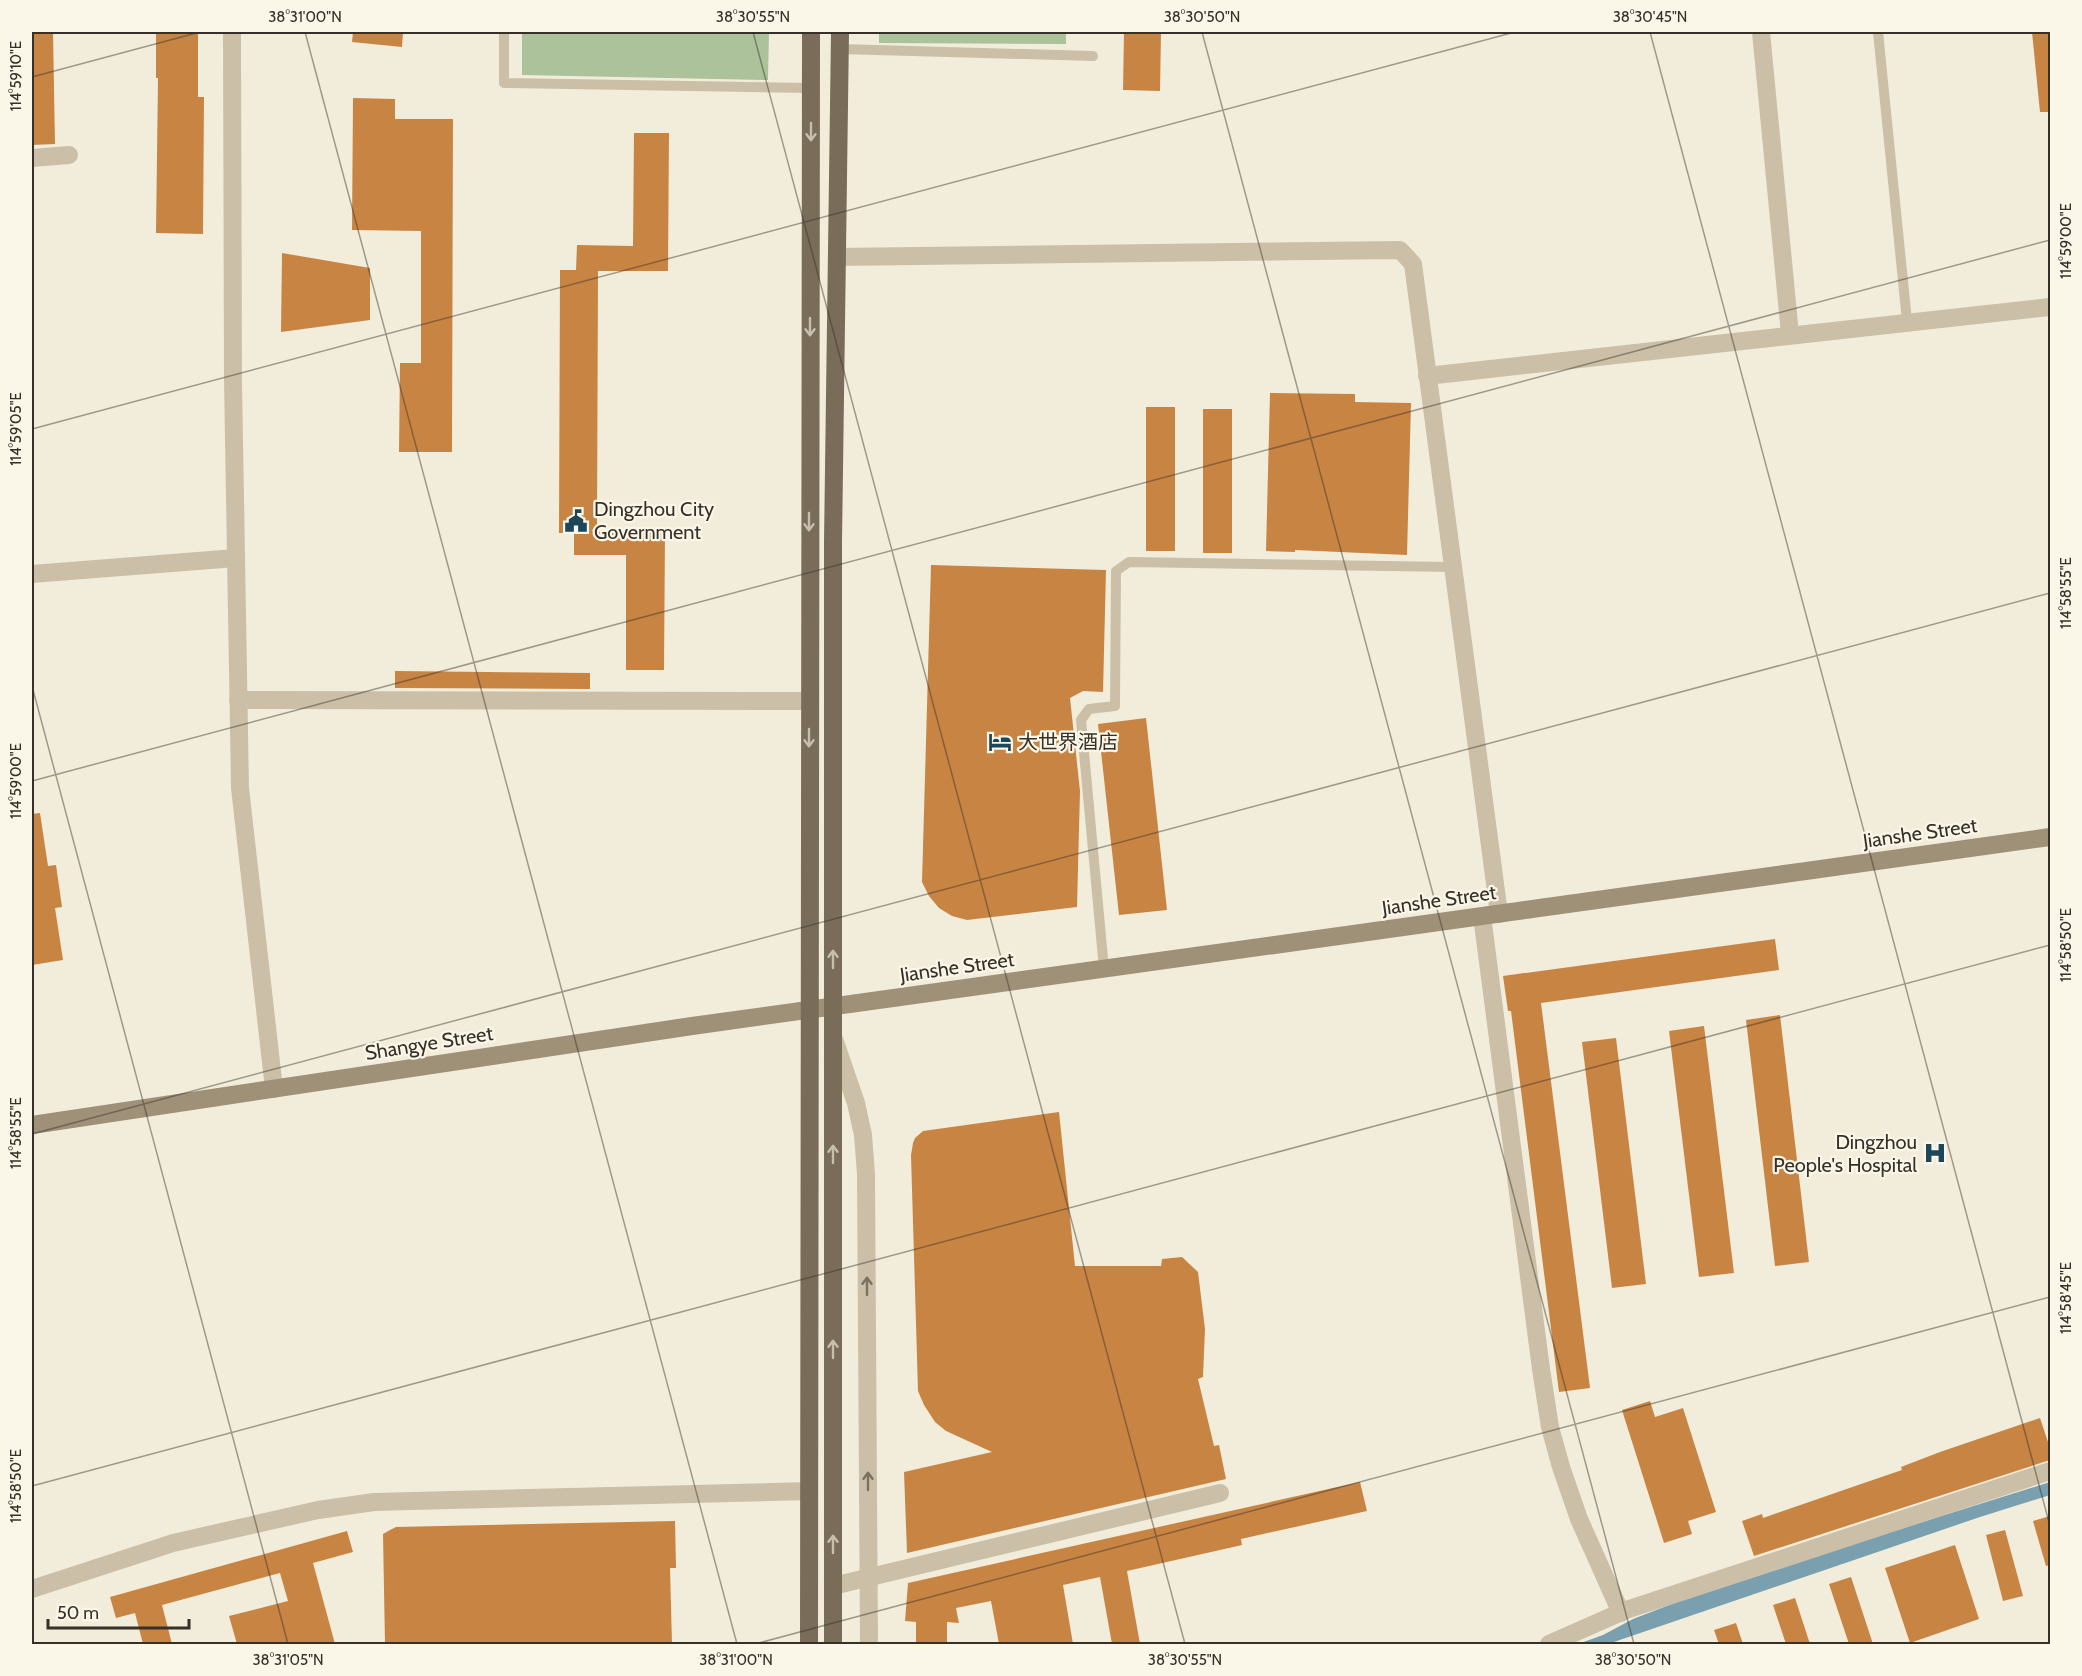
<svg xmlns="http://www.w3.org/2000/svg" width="2082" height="1676" viewBox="0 0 2082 1676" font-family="Cabin,'Noto Sans SC',sans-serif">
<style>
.green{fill:#abc29b}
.water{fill:#7aa0b0}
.building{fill:#c88443}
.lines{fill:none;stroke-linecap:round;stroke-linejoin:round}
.lane{stroke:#cbc0a7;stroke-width:10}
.street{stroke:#cbc0a7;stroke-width:18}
.secondary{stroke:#9f9078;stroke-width:18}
.primary{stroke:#796c58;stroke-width:18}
.oneway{stroke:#c6bfae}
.oneway2{stroke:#7a7161}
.ticks{fill:none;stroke:#373028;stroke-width:1.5;stroke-opacity:0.45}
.labels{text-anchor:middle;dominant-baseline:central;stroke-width:4.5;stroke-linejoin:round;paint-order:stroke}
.poi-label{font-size:20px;fill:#373028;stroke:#faf6e8;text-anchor:start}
.street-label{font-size:20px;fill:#373028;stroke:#faf6e8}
.neatline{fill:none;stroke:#373028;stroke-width:2}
.ticks-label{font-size:15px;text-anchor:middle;fill:#373028}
</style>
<rect width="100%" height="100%" fill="#f2eddb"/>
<!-- green -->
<g class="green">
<polygon points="522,32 769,32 768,80 522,75"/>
<polygon points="879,32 1066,32 1066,44 879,43"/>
</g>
<!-- water -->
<polygon class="water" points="2050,1482 2050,1495 1980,1517 1608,1644 1578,1644 1603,1635 1633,1619 1721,1585"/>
<!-- building -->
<g class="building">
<polygon points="32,32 53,32 55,144 32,145"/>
<polygon points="156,32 198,32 198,97 204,97 203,234 156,233 158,78 156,78"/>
<polygon points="353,32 403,32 402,47 352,42"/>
<polygon points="1124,32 1161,32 1160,91 1123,90"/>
<polygon points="2032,32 2050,32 2050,112 2040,112"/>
<polygon points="353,98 395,99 395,119 453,119 452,452 399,452 400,363 421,363 421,231 352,230"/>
<polygon points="634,133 669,133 668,271 598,271 597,532 665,532 664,670 626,670 626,555 574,555 574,533 559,533 560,270 576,270 577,245 633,246"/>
<polygon points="282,253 370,268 370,320 281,332"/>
<polygon points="1270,393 1355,394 1355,402 1411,403 1407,555 1295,550 1295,552 1266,551"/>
<rect x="1146" y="407" width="29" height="144"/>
<rect x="1203" y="409" width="29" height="144"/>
<polygon points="931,565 1106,570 1103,692 1083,691 1070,698 1080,791 1077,907 967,920 952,916 939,908 929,896 922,882"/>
<polygon points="395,671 590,673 590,689 395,688"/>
<polygon points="1146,718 1167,910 1119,915 1098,724"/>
<polygon points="40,813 48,866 56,865 62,907 55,908 63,960 32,965 32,814"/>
<polygon points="1775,939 1779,970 1541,1003 1590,1388 1559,1392 1511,1011 1508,1011 1503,976"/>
<polygon points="1780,1015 1809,1262 1775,1266 1746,1020"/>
<polygon points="1704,1026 1734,1273 1699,1277 1669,1031"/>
<polygon points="1616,1038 1646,1284 1612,1288 1582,1042"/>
<polygon points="1059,1112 1075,1266 1161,1266 1162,1259 1182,1257 1198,1272 1205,1329 1203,1377 1198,1379 1214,1446 1219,1445 1226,1479 907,1553 904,1472 992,1452 946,1431 935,1422 924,1405 918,1391 911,1155 913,1143 915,1138 923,1131"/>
<polygon points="1650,1401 1655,1417 1683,1408 1716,1512 1688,1521 1692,1534 1664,1543 1622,1410"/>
<polygon points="2040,1418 2050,1448 2050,1460 1754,1556 1742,1521 1762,1514 1763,1518 1864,1483 1902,1470 1901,1467 1940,1452"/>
<polygon points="1360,1482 1367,1511 1241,1539 1242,1545 1127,1571 1140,1644 1112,1644 1100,1577 1063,1585 1073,1644 999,1644 991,1601 956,1608 959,1623 947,1622 947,1644 916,1644 916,1622 905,1621 908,1583"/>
<polygon points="2050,1516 2050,1565 2046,1566 2033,1521"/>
<polygon points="675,1521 676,1568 670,1568 672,1644 385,1644 383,1534 390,1530 396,1527"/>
<polygon points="2005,1530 2023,1596 2003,1601 1986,1535"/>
<polygon points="347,1531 353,1552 313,1563 335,1644 237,1644 229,1616 288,1601 280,1573 162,1605 172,1644 143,1644 135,1613 116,1618 110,1597"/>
<polygon points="1955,1545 1979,1619 1910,1643 1885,1568"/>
<polygon points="1851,1577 1873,1644 1849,1644 1829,1584"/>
<polygon points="1795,1598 1810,1644 1786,1644 1773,1605"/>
<polygon points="1736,1623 1743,1644 1719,1644 1714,1630"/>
</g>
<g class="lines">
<!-- lane -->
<g class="lane">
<polyline points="504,32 504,83 811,88"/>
<polyline points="1878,32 1907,321"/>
<polyline points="840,49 1093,56"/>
<polyline points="1104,969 1081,720 1089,709 1115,706 1116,571 1129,562 1453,567"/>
</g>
<!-- street -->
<g class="street">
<polyline points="232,32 233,381 240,788 274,1089"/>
<polyline points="1761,32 1790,334"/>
<polyline points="32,158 69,155"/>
<polyline points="837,257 1400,250 1413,264 1499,914"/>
<polyline points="1427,376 2050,307"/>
<polyline points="32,574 236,558"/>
<polyline points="238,700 809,701"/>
<polyline points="1482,916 1541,1369 1550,1427 1561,1467 1579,1519 1621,1613"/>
<polyline points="834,1039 856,1103 863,1135 866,1174 869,1644"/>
<polyline points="833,1586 1220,1493"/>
<polyline points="32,1589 173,1543 318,1510 374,1502 809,1491"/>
<polyline points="1549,1644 1626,1610 2050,1471"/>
</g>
<!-- secondary -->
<polyline class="secondary" points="32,1125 692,1026 2050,837"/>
<!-- primary -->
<g class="primary">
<polyline points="809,1644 811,32"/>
<polyline points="833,1644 833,542 840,32"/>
</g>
</g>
<!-- one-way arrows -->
<defs><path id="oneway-shaft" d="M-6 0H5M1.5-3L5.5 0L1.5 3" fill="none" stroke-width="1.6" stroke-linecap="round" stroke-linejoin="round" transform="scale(1.5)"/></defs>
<g class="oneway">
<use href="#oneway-shaft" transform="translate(811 132) rotate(90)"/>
<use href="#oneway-shaft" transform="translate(810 327) rotate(90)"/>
<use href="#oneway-shaft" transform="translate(809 522) rotate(90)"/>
<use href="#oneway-shaft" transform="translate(809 738) rotate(90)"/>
<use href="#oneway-shaft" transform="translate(833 959) rotate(-90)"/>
<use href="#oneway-shaft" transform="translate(833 1154) rotate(-90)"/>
<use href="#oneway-shaft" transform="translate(833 1349) rotate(-90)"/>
<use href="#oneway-shaft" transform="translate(833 1544) rotate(-90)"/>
</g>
<g class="oneway2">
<use href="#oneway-shaft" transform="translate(867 1286) rotate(-90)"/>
<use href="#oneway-shaft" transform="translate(868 1481) rotate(-90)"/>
</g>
<!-- ticks -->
<path class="ticks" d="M305,32L737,1644M753,32L1185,1644M1202,32L1634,1644M1650,32L2050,1526M32,77L200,32M32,429L1515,32M32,686L288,1644M32,781L2050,240M32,1134L2050,593M32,1486L2050,945M755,1644L2050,1297"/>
<!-- icons -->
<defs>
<g id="civic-bare" transform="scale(1.8)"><path d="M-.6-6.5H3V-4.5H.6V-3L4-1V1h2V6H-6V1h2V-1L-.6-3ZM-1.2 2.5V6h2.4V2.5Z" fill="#1c465a" stroke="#faf6e8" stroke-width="2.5" paint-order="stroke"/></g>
<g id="hotel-bare" transform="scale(1.8)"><path d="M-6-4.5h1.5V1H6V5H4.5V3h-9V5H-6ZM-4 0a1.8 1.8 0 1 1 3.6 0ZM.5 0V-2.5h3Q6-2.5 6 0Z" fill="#1c465a" stroke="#faf6e8" stroke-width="2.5" paint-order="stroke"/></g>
<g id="hospital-bare" transform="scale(1.8)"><path d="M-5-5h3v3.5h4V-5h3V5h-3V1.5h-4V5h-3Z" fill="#1c465a" stroke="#faf6e8" stroke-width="2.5" paint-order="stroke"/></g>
</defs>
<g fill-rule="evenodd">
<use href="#civic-bare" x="576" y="521"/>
<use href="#hotel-bare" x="1000" y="742"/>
<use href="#hospital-bare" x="1935" y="1153"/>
</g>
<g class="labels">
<!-- poi labels -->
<g class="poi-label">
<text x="594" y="509">Dingzhou City<tspan x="594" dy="23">Government</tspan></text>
<text x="1018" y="742">大世界酒店</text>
<text x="1917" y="1142" text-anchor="end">Dingzhou<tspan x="1917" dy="23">People's Hospital</tspan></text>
</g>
<!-- street labels -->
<g class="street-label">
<text transform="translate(1920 833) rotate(-8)">Jianshe Street</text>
<text transform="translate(1439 900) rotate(-8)">Jianshe Street</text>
<text transform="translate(957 967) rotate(-8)">Jianshe Street</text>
<text transform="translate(429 1043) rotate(-9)">Shangye Street</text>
</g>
</g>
<!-- border -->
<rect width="2082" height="1676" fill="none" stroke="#faf6e8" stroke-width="66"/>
<!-- scale -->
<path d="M48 1619v9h141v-9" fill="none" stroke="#373028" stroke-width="3"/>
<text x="57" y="1619" font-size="18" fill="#373028" stroke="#faf6e8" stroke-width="4.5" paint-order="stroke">50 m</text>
<rect x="33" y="33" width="2016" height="1610" class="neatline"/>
<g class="ticks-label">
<text x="305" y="22">38°31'00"N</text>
<text x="753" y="22">38°30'55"N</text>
<text x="1202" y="22">38°30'50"N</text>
<text x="1650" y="22">38°30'45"N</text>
<text transform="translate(16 76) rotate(-90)" y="5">114°59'10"E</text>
<text transform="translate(2066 241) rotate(-90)" y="5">114°59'00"E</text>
<text transform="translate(16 429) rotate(-90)" y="5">114°59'05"E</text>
<text transform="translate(2066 593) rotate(-90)" y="5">114°58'55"E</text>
<text transform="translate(16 781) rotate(-90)" y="5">114°59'00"E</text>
<text transform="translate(2066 945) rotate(-90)" y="5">114°58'50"E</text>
<text transform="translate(16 1133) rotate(-90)" y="5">114°58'55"E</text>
<text transform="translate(2066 1298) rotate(-90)" y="5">114°58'45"E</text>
<text transform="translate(16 1486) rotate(-90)" y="5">114°58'50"E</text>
<text x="288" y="1665">38°31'05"N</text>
<text x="736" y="1665">38°31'00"N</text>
<text x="1185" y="1665">38°30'55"N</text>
<text x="1633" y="1665">38°30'50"N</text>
</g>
</svg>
